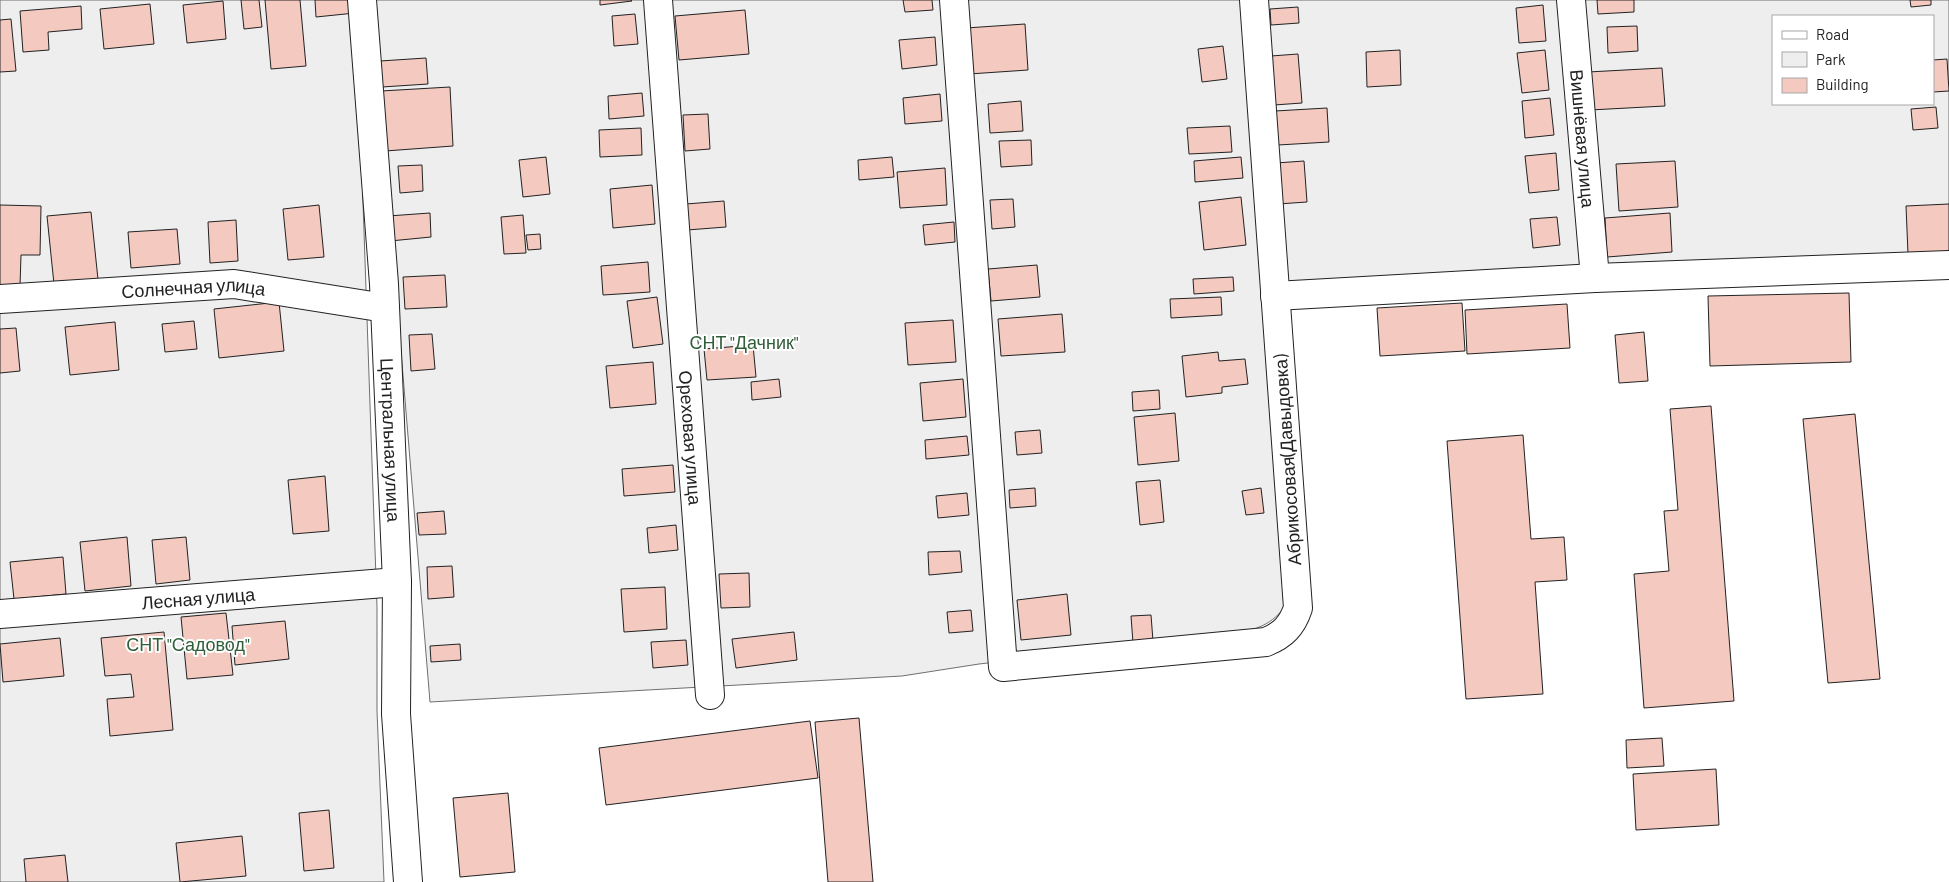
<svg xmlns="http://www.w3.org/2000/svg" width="1949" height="882" viewBox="0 0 1949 882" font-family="Barlow,sans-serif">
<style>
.green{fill:#eee;stroke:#6f6f6f;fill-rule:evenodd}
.building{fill:#f3c9c0;stroke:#222}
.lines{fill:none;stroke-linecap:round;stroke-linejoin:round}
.minor-casing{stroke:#222;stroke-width:30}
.tertiary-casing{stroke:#222;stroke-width:30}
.minor{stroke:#fff;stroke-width:28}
.tertiary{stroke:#fff;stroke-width:28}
.labels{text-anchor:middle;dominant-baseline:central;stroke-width:4;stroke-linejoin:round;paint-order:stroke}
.street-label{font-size:18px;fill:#222;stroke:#fff}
.park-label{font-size:18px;fill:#2f5e38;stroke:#fff}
</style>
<rect width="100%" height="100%" fill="#fff"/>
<!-- green -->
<g class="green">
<polygon points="0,0 356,0 377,607 377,711 384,882 0,882"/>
<path d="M372,0H1949V255L1263,292L1284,608C1269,627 1253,630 1230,635L979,664L902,676L430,702ZM1773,16H1933V104H1773Z"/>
</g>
<!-- building -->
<g class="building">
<polygon points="241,0 259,0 262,27 244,29"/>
<polygon points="265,0 300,0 306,66 271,69"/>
<polygon points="315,0 353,0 355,13 316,17"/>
<polygon points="600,0 631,0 632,1 600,5"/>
<polygon points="903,0 932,0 933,10 905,12"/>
<polygon points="1597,0 1634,0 1634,12 1598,14"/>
<polygon points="1910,0 1931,0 1931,5 1911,7"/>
<polygon points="223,1 226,39 187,43 183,5"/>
<polygon points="150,4 154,44 104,49 100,9"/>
<polygon points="1543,5 1546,41 1519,43 1516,8"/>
<polygon points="81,6 82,29 48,32 49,50 23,52 20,11"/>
<polygon points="1298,7 1299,23 1271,25 1270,9"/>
<polygon points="745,10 749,54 679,60 675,16"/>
<polygon points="635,14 638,44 614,46 612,16"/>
<polygon points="11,19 16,71 0,72 0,20"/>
<polygon points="1025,24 1028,70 969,74 966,28"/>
<polygon points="1637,26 1638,51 1608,53 1607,27"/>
<polygon points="935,37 937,65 902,69 899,40"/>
<polygon points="1223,46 1227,79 1202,82 1198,49"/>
<polygon points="1400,50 1401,85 1367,87 1366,52"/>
<polygon points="1545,50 1549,90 1522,93 1517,53"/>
<polygon points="1298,54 1302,103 1274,105 1271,56"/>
<polygon points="426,58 428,84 382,87 380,61"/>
<polygon points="1947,59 1949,91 1933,92 1933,60"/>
<polygon points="1662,68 1665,106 1590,110 1588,72"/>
<polygon points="450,87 453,146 385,151 381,91"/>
<polygon points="642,93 644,116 609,119 608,96"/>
<polygon points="940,94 942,121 905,124 903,98"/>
<polygon points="1550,98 1554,135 1525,138 1522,101"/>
<polygon points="1021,101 1023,131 990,133 988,104"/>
<polygon points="1936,107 1938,128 1913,130 1911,109"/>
<polygon points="1327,108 1329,142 1278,145 1275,111"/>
<polygon points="708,114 710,149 685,151 683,115"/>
<polygon points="1230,126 1232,152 1189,154 1187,128"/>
<polygon points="641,128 642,155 600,157 599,130"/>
<polygon points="1031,140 1032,165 1001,167 999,141"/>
<polygon points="1556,153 1559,190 1529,193 1525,156"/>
<polygon points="546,157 550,194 523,197 519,160"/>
<polygon points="892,157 894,177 859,180 858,160"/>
<polygon points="1241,157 1243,178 1195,182 1194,161"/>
<polygon points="1304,161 1307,202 1278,204 1276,163"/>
<polygon points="1675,161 1678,207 1619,211 1616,164"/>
<polygon points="422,165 423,191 400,193 398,166"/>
<polygon points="945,168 947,205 900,208 897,172"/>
<polygon points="652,185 655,224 613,228 610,189"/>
<polygon points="1241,197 1246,245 1204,250 1199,202"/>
<polygon points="1013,199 1015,227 992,229 990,200"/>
<polygon points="724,201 726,227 687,230 686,204"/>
<polygon points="1949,204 1949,252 1908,254 1906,206"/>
<polygon points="0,205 41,206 40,255 21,255 20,286 0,285"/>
<polygon points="319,205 324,257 288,260 283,209"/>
<polygon points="91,212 99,289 55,294 47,216"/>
<polygon points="430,213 431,237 390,241 388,216"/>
<polygon points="1670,213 1672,252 1607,257 1605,218"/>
<polygon points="523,215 526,253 504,254 501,217"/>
<polygon points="1557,217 1560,245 1533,248 1530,219"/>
<polygon points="236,220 238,261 210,263 208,222"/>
<polygon points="954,222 955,242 925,245 923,225"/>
<polygon points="177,229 180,264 131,268 128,232"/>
<polygon points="540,234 541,249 528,250 526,235"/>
<polygon points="648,262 650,292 603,295 601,266"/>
<polygon points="1037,265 1040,297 991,301 988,269"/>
<polygon points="445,275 447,307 405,309 403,277"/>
<polygon points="1233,277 1234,291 1194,294 1193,279"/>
<polygon points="1849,293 1851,362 1710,366 1708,296"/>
<polygon points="657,297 663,344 633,348 627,301"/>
<polygon points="1221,297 1222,315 1171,318 1170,299"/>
<polygon points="279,302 284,351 219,358 214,309"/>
<polygon points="1462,303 1465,351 1380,356 1377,308"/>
<polygon points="1567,304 1570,348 1467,354 1465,310"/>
<polygon points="1062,314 1065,352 1001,356 998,319"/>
<polygon points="953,320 956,362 908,365 905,323"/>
<polygon points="194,321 197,349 165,352 162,324"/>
<polygon points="115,322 119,370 70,375 65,327"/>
<polygon points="16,328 20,371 0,373 0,329"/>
<polygon points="1644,332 1648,381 1619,383 1615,335"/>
<polygon points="432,334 435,369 411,371 409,335"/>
<polygon points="753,345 756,377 707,380 704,349"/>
<polygon points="1218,352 1219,361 1245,359 1248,384 1222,387 1222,393 1186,397 1182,356"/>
<polygon points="653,362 656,404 610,408 606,366"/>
<polygon points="779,379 781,397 752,400 751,382"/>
<polygon points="963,379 966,417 923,421 920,383"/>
<polygon points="1159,390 1160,409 1133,411 1132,392"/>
<polygon points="1711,406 1734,701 1644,708 1634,574 1669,571 1664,511 1678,510 1670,409"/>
<polygon points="1175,413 1179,461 1138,465 1134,417"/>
<polygon points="1855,414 1880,679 1828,683 1803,419"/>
<polygon points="1040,430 1042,453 1017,455 1015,432"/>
<polygon points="1523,435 1531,539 1564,537 1567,580 1535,582 1543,694 1466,699 1447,441"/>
<polygon points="967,436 969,455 926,459 925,440"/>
<polygon points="673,465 675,492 624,496 622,469"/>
<polygon points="325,476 329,531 293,534 288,480"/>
<polygon points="1160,480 1164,522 1140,525 1136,482"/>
<polygon points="1035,488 1036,506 1010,508 1009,490"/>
<polygon points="1261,488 1264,513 1246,515 1242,491"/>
<polygon points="967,493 969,515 938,518 936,496"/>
<polygon points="444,511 446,534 419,535 417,513"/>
<polygon points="676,525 678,550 649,553 647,528"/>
<polygon points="127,537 131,586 85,591 80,542"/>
<polygon points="186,537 190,580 156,584 152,540"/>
<polygon points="960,551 962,572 929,575 928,552"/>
<polygon points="63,557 66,594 14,599 10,562"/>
<polygon points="452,566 454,597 428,599 427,567"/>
<polygon points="749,573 750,607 721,608 719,574"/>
<polygon points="665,587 667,629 624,632 621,589"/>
<polygon points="1067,594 1071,635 1021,640 1017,600"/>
<polygon points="971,610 973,631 949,633 947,612"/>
<polygon points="226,613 233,675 187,679 181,617"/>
<polygon points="1151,615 1153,641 1133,643 1131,616"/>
<polygon points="285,621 289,659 235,665 232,626"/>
<polygon points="164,632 173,730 110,736 107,699 134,697 131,674 105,676 101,638"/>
<polygon points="794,632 797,660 736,668 732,639"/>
<polygon points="60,638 64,676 3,682 0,644"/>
<polygon points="686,640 688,665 653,668 651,642"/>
<polygon points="460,644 461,660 431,662 430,646"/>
<polygon points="859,718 873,882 828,882 815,722"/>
<polygon points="810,721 818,778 606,805 599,748"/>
<polygon points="1662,738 1664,766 1627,768 1626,740"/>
<polygon points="1716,769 1719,825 1636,830 1633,774"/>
<polygon points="508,793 515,872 460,877 453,798"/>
<polygon points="329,810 334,868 304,871 299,813"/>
<polygon points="242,836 246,876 180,882 176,843"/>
<polygon points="65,855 68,882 26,882 24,859"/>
</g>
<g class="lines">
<!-- minor casing -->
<g class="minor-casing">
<g id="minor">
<path id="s1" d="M658,0L710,695"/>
<path d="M954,0L1003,667L1266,642C1283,635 1292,626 1298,608L1254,0"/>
<path id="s2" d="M1571,0L1595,278"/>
<polyline points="1275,296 1595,278 1949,265"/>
<path id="s3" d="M0,299L234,284L385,308"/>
<path id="s4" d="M0,614L397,582"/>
</g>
</g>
<!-- tertiary casing -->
<g class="tertiary-casing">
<g id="tertiary">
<path id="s5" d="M362,0L384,284L397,582L396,714L408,882"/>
</g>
</g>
<!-- minor -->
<use href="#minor" class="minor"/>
<!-- tertiary -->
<use href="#tertiary" class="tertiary"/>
</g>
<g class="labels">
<!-- street labels -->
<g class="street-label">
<text stroke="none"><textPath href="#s2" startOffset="139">Вишнёвая улица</textPath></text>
<text stroke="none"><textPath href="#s3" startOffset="194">Солнечная улица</textPath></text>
<text stroke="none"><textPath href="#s1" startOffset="439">Ореховая улица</textPath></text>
<text stroke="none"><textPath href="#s5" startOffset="441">Центральная улица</textPath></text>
<text transform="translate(1287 460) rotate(-94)">Абрикосовая(Давыдовка)</text>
<text stroke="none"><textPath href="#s4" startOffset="199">Лесная улица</textPath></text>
</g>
<!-- park labels -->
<g class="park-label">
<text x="744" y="342">СНТ "Дачник"</text>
<text x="188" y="644">СНТ "Садовод"</text>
</g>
</g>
<!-- legend -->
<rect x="1772" y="15" width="162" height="90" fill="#ffffff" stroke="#a7a7a7"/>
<rect x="1782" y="31" width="25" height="8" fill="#ffffff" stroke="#a7a7a7"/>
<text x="1816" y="40" font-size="15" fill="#222222">Road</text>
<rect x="1782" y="52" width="25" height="15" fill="#eeeeee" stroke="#a7a7a7"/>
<text x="1816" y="65" font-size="15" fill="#222222">Park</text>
<rect x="1782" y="78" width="25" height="15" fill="#f3c9c0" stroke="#a7a7a7"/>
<text x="1816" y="90" font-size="15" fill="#222222">Building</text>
</svg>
